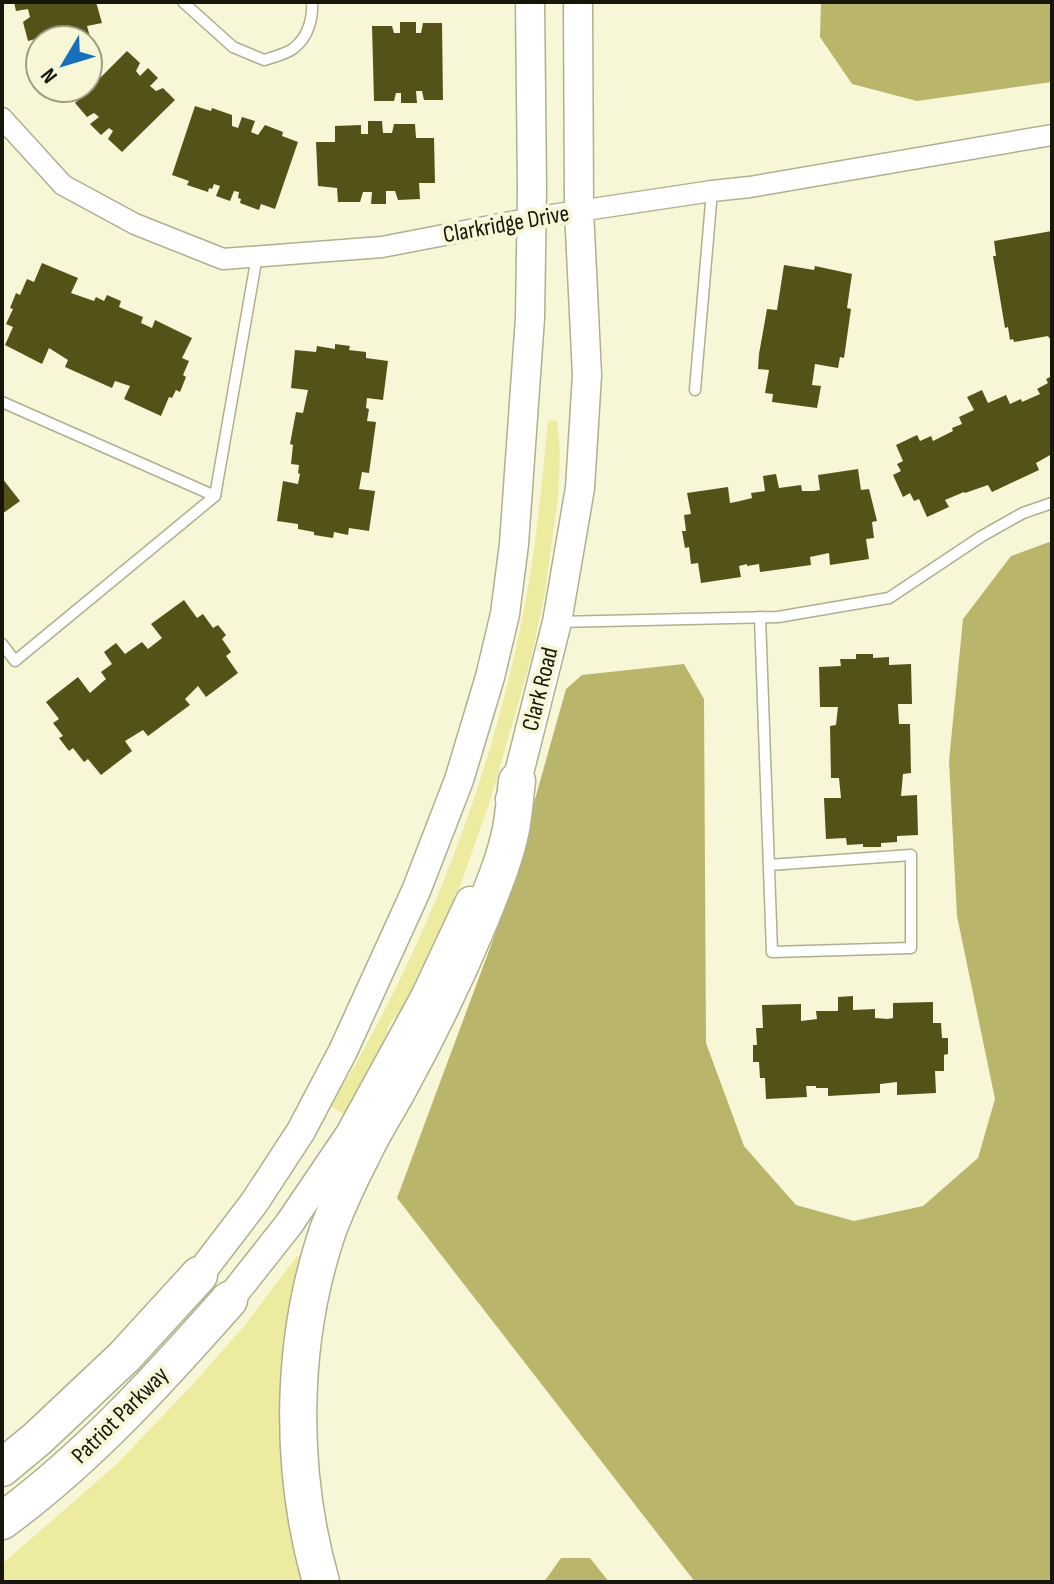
<svg xmlns="http://www.w3.org/2000/svg" width="1054" height="1584" viewBox="0 0 1054 1584" font-family="'Sofia Sans Condensed',sans-serif">
<style>
.green{fill:#edeb9f}
.forest{fill:#b9b66c}
.building{fill:#545218}
.lines{fill:none;stroke-linecap:round;stroke-linejoin:round}
.service-casing{stroke:#afaf91;stroke-width:13}
.minor-casing{stroke:#afaf91;stroke-width:23}
.secondary-casing{stroke:#afaf91;stroke-width:31}
.motorway-casing{stroke:#afaf91;stroke-width:39}
.service{stroke:#fff;stroke-width:10}
.minor{stroke:#fff;stroke-width:20}
.secondary{stroke:#fff;stroke-width:28}
.motorway{stroke:#fff;stroke-width:36}
.labels{text-anchor:middle;dominant-baseline:central;stroke-width:8;stroke-linejoin:round;paint-order:stroke}
.street-label{font-size:24px;fill:#17160b;stroke:#f7f6d7}
</style>
<rect width="100%" height="100%" fill="#f7f6d7"/>
<!-- green -->
<g class="green">
<path d="M548,420L557,421L560,451L558,499L544,598L531,659L491,798L460,886L403,1012L398,1018L394,1017L386,1031L390,1033L346,1116L331,1106C428,946 497,767 529,582C538,528 543,474 548,420Z"/>
<polygon points="297,1256 303,1257 307,1582 2,1582 2,1564 117,1464 193,1384 245,1325"/>
</g>
<!-- forest -->
<g class="forest">
<polygon points="821,2 1052,2 1052,82 917,101 852,84 820,37"/>
<polygon points="1052,541 1052,1582 695,1582 397,1198 503,913 566,689 582,675 684,664 704,699 706,1043 744,1146 796,1205 854,1221 923,1206 978,1158 995,1099 957,916 949,761 963,619 1011,556"/>
<polygon points="561,1558 590,1558 609,1582 544,1582"/>
</g>
<!-- building -->
<g class="building">
<polygon points="14,2 96,2 102,23 87,26 92,44 88,45 88,40 44,40 43,37 28,41 23,22 30,17 28,9 16,11"/>
<polygon points="400,22 416,22 416,33 421,33 423,23 442,23 443,100 424,100 422,91 416,91 417,103 401,103 401,93 396,93 394,101 374,101 372,26 392,26 394,33 400,33"/>
<polygon points="127,51 140,63 136,71 140,76 148,68 158,78 150,86 156,91 163,88 175,100 122,152 108,139 113,131 109,128 101,135 90,124 99,117 94,113 87,117 75,103"/>
<polygon points="195,106 211,111 212,108 232,115 232,126 238,128 242,117 255,121 251,132 258,135 265,125 283,132 282,136 298,142 275,209 261,204 259,210 240,203 241,199 238,198 239,192 234,191 230,201 216,196 220,186 214,184 212,189 209,188 208,192 187,185 189,181 172,175"/>
<polygon points="368,121 382,121 383,133 392,133 394,124 415,124 416,138 434,138 435,183 419,183 420,199 398,200 395,191 386,191 386,204 371,204 372,192 363,192 360,202 338,202 337,188 318,186 316,142 335,142 335,126 361,125 361,134 368,134"/>
<polygon points="1052,231 1052,338 1049,338 1048,336 1014,342 1013,339 1010,340 1008,327 1005,328 993,256 996,256 994,241"/>
<polygon points="42,263 78,278 71,293 94,301 96,297 104,301 107,295 121,301 119,307 143,317 141,323 152,328 155,320 192,338 182,358 189,361 183,375 186,377 180,392 176,390 172,398 169,397 161,416 124,399 130,386 115,381 112,388 65,367 68,360 49,348 42,364 5,345 13,327 6,324 13,309 10,308 16,293 20,295 27,279 34,282"/>
<polygon points="784,265 814,270 815,266 852,274 847,308 851,309 844,358 840,357 838,368 815,364 812,385 821,386 817,408 772,402 773,394 765,393 769,370 758,369 759,354 767,309 777,310"/>
<polygon points="335,344 350,346 349,350 366,352 366,358 388,361 383,400 367,398 366,408 369,409 367,421 376,422 369,473 362,472 359,489 375,491 369,531 349,528 348,535 334,532 333,538 314,535 314,532 298,529 298,524 277,521 283,481 298,484 300,474 298,473 299,465 291,464 293,445 290,444 296,412 303,413 308,390 291,388 295,350 316,352 317,346 335,349"/>
<polygon points="1052,376 1052,454 1036,463 1039,470 992,492 988,485 965,493 964,492 945,500 949,507 927,517 919,499 914,501 910,493 903,497 893,475 901,471 897,464 903,461 896,445 917,435 920,441 931,436 933,441 953,431 952,428 962,424 959,417 974,410 967,397 982,390 988,403 1006,395 1010,404 1021,399 1022,402 1040,394 1037,389 1048,383 1046,379"/>
<polygon points="858,469 861,490 869,489 877,521 872,522 874,538 866,539 869,559 830,565 829,553 810,557 811,565 760,572 759,564 747,566 747,564 739,566 741,577 701,583 698,563 691,564 689,547 685,548 682,531 686,531 684,515 691,514 687,493 728,487 730,503 740,501 752,498 751,493 765,491 763,476 776,474 779,488 801,485 802,491 814,491 820,490 818,475"/>
<polygon points="2,478 20,501 2,514"/>
<polygon points="184,600 197,618 203,614 213,628 218,625 226,635 222,639 231,652 226,656 238,673 206,697 198,686 185,699 190,705 148,736 143,730 125,741 132,751 101,775 88,759 84,762 73,748 69,751 59,738 63,736 53,723 59,719 46,702 78,677 90,693 106,679 101,672 112,664 104,652 116,643 125,654 142,642 148,649 162,638 151,624"/>
<polygon points="856,654 873,654 873,658 889,657 889,665 911,664 912,704 898,704 899,724 910,724 911,773 903,774 901,796 917,795 918,835 897,836 897,842 881,843 881,847 863,847 863,844 847,845 846,838 826,839 824,798 841,798 839,778 831,778 830,726 836,725 838,707 820,707 819,667 841,666 840,659 856,659"/>
<polygon points="853,996 853,1010 875,1009 875,1018 888,1019 893,1018 893,1003 933,1002 933,1023 941,1023 942,1038 948,1038 948,1054 944,1055 944,1071 935,1071 936,1093 897,1095 897,1082 880,1084 880,1093 828,1096 828,1088 816,1088 816,1086 806,1086 807,1097 766,1099 765,1078 760,1078 759,1062 753,1062 753,1045 757,1045 756,1028 763,1028 762,1005 801,1004 801,1021 817,1019 816,1011 838,1011 838,997"/>
</g>
<g class="lines">
<!-- service casing -->
<g class="service-casing">
<g id="service">
<path d="M183,2L233,47L264,60C273,57 287,54 294,48C308,37 313,19 312,2"/>
<polyline points="695,390 712,191"/>
<polyline points="2,402 215,496"/>
<polyline points="760,617 772,952 911,948 911,855 769,865"/>
<polyline points="558,622 778,617 889,598 982,536 1023,513 1052,503"/>
<polyline points="2,644 15,661 215,496 257,256"/>
</g>
</g>
<!-- minor casing -->
<g class="minor-casing">
<polyline id="minor" points="2,118 63,185 135,224 223,259 382,247 532,218 712,191 750,187 1052,135"/>
</g>
<!-- secondary casing -->
<g class="secondary-casing">
<g id="secondary">
<polyline points="510,799 517,781 557,622 580,488 587,375 579,210 578,2"/>
<polyline points="199,1275 254,1203 301,1131 343,1051 416,891 459,780 490,677 505,614 514,544 530,318 532,189 530,2"/>
<polyline points="229,1300 289,1224 350,1134 425,997 470,901"/>
</g>
</g>
<!-- motorway casing -->
<g class="motorway-casing">
<g id="motorway">
<polyline points="2,1468 38,1438 125,1356 199,1275"/>
<path d="M2,1521C88,1458 159,1379 229,1300"/>
<path d="M321,1582C289,1469 290,1342 328,1230C338,1204 350,1178 363,1153C374,1129 389,1107 401,1084C431,1029 458,973 482,915C493,887 505,859 511,829C514,813 515,797 517,781"/>
</g>
</g>
<!-- service -->
<use href="#service" class="service"/>
<!-- minor -->
<use href="#minor" class="minor"/>
<!-- secondary -->
<use href="#secondary" class="secondary"/>
<!-- motorway -->
<use href="#motorway" class="motorway"/>
</g>
<g class="labels">
<!-- street labels -->
<g class="street-label">
<text transform="translate(506 224) rotate(-10)">Clarkridge Drive</text>
<text transform="translate(540 689) rotate(-76)">Clark Road</text>
<text transform="translate(120 1415) rotate(-45)">Patriot Parkway</text>
</g>
</g>
<!-- border -->
<rect width="1054" height="1584" fill="none" stroke="#17160b" stroke-width="8"/>
<!-- north arrow -->
<g transform="translate(64 64) rotate(232)"><circle r="38" fill="#f7f6d7" stroke="#9d9c85" stroke-width="2"/>
<path d="M0-6L14 30L0 20L-14 30Z" fill="#1870bd"/>
<text y="-12" font-size="22" font-weight="bold" text-anchor="middle" fill="#17160b">N</text>
</g>
</svg>
